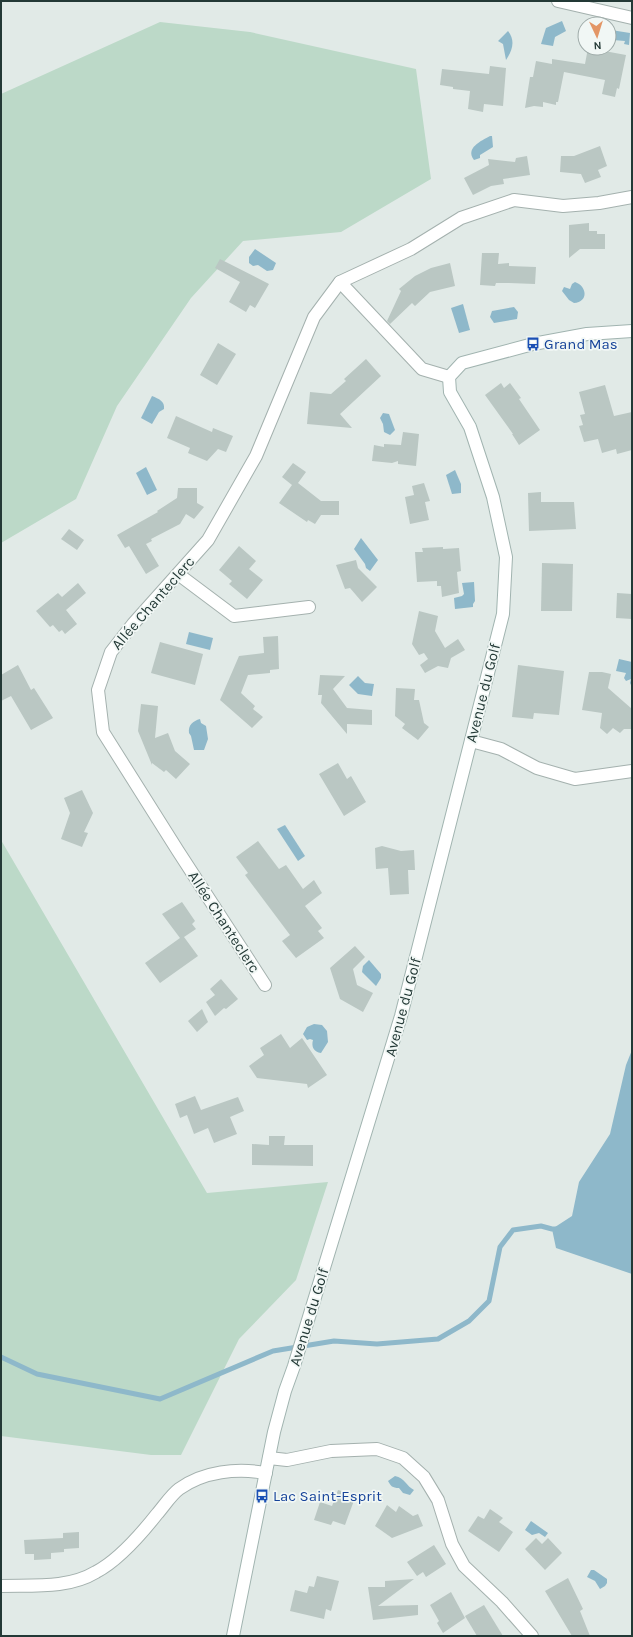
<svg xmlns="http://www.w3.org/2000/svg" width="633" height="1637" viewBox="0 0 633 1637" font-family="Karla,sans-serif">
<style>
.green{fill:#bcd9c8}
.water{fill:#8eb8ca}
.lines{fill:none;stroke-linecap:round;stroke-linejoin:round}
.stream{stroke:#8eb8ca;stroke-width:5}
.building{fill:#bac7c3}
.street-casing{stroke:#a4b1ae;stroke-width:14}
.secondary-casing{stroke:#a1b4b0;stroke-width:14}
.street{stroke:#fff;stroke-width:12}
.secondary{stroke:#fff;stroke-width:12}
.labels{text-anchor:middle;dominant-baseline:central;stroke-width:3.5;stroke-linejoin:round;paint-order:stroke}
.transit-label{font-size:15px;fill:#164399;stroke:#f1f7f5;text-anchor:start}
.street-label{font-size:15px;fill:#233936;stroke:#f1f7f5}
</style>
<rect width="100%" height="100%" fill="#e1eae7"/>
<!-- green -->
<g class="green">
<polygon points="160,22 250,32 416,69 431,179 341,232 243,241 191,298 117,406 76,499 1,543 1,94"/>
<polygon points="1,840 207,1193 328,1182 296,1280 239,1339 181,1455 151,1455 1,1436"/>
</g>
<!-- water -->
<g class="water">
<polygon points="562,21 566,31 555,37 553,46 541,44 546,28"/>
<polygon points="611,30 630,33 629,45 624,44 625,41 613,40"/>
<path d="M508,31C516,41 512,51 506,60L503,44L498,41Z"/>
<path d="M490,136H492L493,147L480,155V158L474,160C465,148 481,141 490,136Z"/>
<polygon points="255,249 276,263 273,270 267,271 258,265 253,266 249,263 249,257"/>
<path d="M575,282C587,286 589,302 574,303L569,300L562,291L564,287L570,289L572,284Z"/>
<polygon points="463,304 470,330 459,333 451,308"/>
<polygon points="514,307 518,312 517,319 494,323 490,317 492,311"/>
<path d="M152,396C159,399 165,401 164,409L159,412L152,424L141,418Z"/>
<polygon points="383,413 389,414 395,430 390,435 384,432 383,424 380,418"/>
<polygon points="146,467 157,490 147,495 136,473"/>
<polygon points="455,470 461,484 461,493 452,494 446,475"/>
<polygon points="361,538 378,560 370,571 366,568 365,564 354,549"/>
<polygon points="474,582 475,601 473,604 473,607 455,609 454,598 462,596 464,594 462,583"/>
<polygon points="189,632 213,638 210,650 186,644"/>
<polygon points="619,659 632,662 632,687 630,683 631,679 626,681 624,678 626,673 616,671"/>
<polygon points="358,676 365,683 374,684 372,696 358,694 349,685"/>
<path d="M200,719L201,723L206,726L208,739L204,750H194L191,736L189,733C188,725 193,721 200,719Z"/>
<polygon points="285,825 305,856 298,861 277,829"/>
<polygon points="369,960 381,974 381,978 376,986 362,972 363,966"/>
<path d="M314,1024L322,1025L327,1031L328,1042L321,1053C314,1052 311,1047 313,1040L310,1039L307,1040L303,1034L307,1027Z"/>
<polygon points="632,1050 632,1274 556,1248 552,1229 572,1216 579,1182 610,1134 626,1065"/>
<path d="M395,1476C405,1478 406,1486 414,1490L410,1495L403,1493L399,1488C392,1488 391,1486 388,1481Z"/>
<polygon points="531,1521 548,1533 545,1537 539,1533 532,1535 525,1530"/>
<polygon points="591,1570 594,1570 607,1579 607,1583 605,1586 600,1589 595,1581 587,1577"/>
</g>
<g class="lines">
<!-- stream -->
<polyline class="stream" points="1,1357 37,1374 160,1399 273,1351 334,1341 377,1344 438,1339 469,1321 489,1301 500,1247 513,1230 541,1226 552,1229 557,1229"/>
</g>
<!-- building -->
<g class="building">
<polygon points="588,48 626,55 619,89 617,88 615,97 602,94 605,80 564,72 558,102 556,102 556,105 543,102 543,107 534,106 525,108 530,77 533,77 536,61 552,64 552,59 585,64"/>
<polygon points="490,66 506,68 503,106 484,104 483,112 468,109 470,91 453,89 453,87 440,85 442,69 489,74"/>
<polygon points="600,146 607,166 598,170 601,177 585,183 581,174 560,172 561,156 574,156"/>
<polygon points="527,156 530,175 503,179 504,184 491,186 473,195 464,178 489,165 488,159 515,162 516,158"/>
<polygon points="589,223 589,231 597,231 597,234 605,234 605,249 580,249 569,258 569,225"/>
<polygon points="482,253 499,253 498,264 509,263 509,266 536,267 535,284 509,283 496,283 495,286 480,285"/>
<polygon points="220,259 269,284 255,308 250,305 246,312 229,302 240,282 215,268"/>
<polygon points="450,263 455,286 430,292 415,306 412,303 390,324 387,321 401,291 399,289 415,276 431,268"/>
<polygon points="218,343 236,354 217,385 200,375"/>
<polygon points="366,359 381,376 340,414 352,428 307,424 310,392 331,394 346,381 344,379"/>
<polygon points="501,383 504,388 510,383 521,398 519,399 540,430 519,445 512,434 513,434 485,395"/>
<polygon points="605,385 614,416 632,412 632,450 617,454 616,449 602,453 598,439 584,442 579,426 583,425 580,415 585,414 579,392"/>
<polygon points="176,416 212,432 213,428 233,436 226,452 218,449 207,461 188,453 190,448 167,438"/>
<polygon points="403,432 419,434 416,466 398,464 398,461 392,463 372,461 374,445 384,447 384,444 401,445"/>
<polygon points="293,463 306,472 298,483 321,501 339,501 339,515 321,515 315,524 308,520 307,522 279,503 292,485 282,477"/>
<polygon points="424,483 430,501 425,502 429,520 410,524 405,497 414,495 412,486"/>
<polygon points="178,488 197,488 197,503 204,507 194,519 186,514 180,524 151,539 152,541 146,544 159,566 146,574 129,546 125,548 117,535 158,512 157,511 177,498"/>
<polygon points="541,492 541,502 574,502 576,529 529,531 528,493"/>
<polygon points="69,529 84,540 77,550 61,539"/>
<polygon points="239,546 256,561 249,569 263,580 247,599 229,584 232,581 219,570"/>
<polygon points="443,547 443,549 459,548 461,571 457,572 459,593 442,597 441,586 437,586 437,581 417,582 415,552 423,552 422,548"/>
<polygon points="356,560 358,568 377,587 362,602 350,588 345,589 336,565"/>
<polygon points="542,563 573,564 572,611 541,611"/>
<polygon points="78,583 86,593 66,610 77,624 65,634 62,630 59,632 53,625 50,627 36,611 58,593 62,597"/>
<polygon points="617,593 632,594 632,619 616,618"/>
<polygon points="419,611 438,616 435,631 445,648 458,639 465,650 451,658 448,668 438,666 425,673 420,665 428,659 424,653 419,655 412,644"/>
<polygon points="278,636 279,669 270,670 270,673 248,675 241,693 255,706 253,709 263,717 252,728 220,700 239,656 264,653 263,637"/>
<polygon points="160,642 203,654 195,685 151,673"/>
<polygon points="18,665 31,690 34,688 53,718 31,730 11,696 1,701 1,675"/>
<polygon points="518,665 564,671 559,715 534,713 533,719 512,717"/>
<polygon points="589,672 602,672 611,674 608,688 632,709 632,729 624,729 620,733 613,728 607,734 600,728 602,713 582,710"/>
<polygon points="320,675 345,676 333,689 347,708 372,710 372,725 347,724 347,734 321,703 322,695 318,695"/>
<polygon points="396,688 415,689 414,700 419,700 424,723 429,727 418,740 402,728 405,724 395,716"/>
<polygon points="141,704 158,706 155,738 168,733 175,751 190,764 176,779 166,770 164,772 152,763 152,765 138,731"/>
<polygon points="338,763 347,779 351,776 366,802 344,816 319,774"/>
<polygon points="82,790 93,813 84,832 88,833 82,847 61,839 70,813 64,798"/>
<polygon points="258,841 279,869 286,865 303,889 314,880 322,893 305,906 322,928 318,931 324,938 296,958 282,941 290,935 245,875 248,873 236,857"/>
<polygon points="382,846 401,851 414,850 415,870 408,870 409,894 390,895 388,868 376,869 375,848"/>
<polygon points="182,902 195,921 192,924 196,929 184,937 198,956 160,983 145,963 180,938 162,914"/>
<polygon points="355,946 365,957 353,969 357,985 373,993 363,1012 340,999 330,968"/>
<polygon points="221,979 238,999 226,1009 224,1008 215,1016 206,1002 215,995 210,989"/>
<polygon points="202,1009 208,1022 197,1032 188,1021"/>
<polygon points="281,1034 290,1048 302,1038 327,1075 308,1088 307,1084 257,1078 249,1066 264,1055 260,1048"/>
<polygon points="195,1096 201,1110 238,1097 244,1111 230,1117 237,1134 214,1143 208,1128 194,1134 187,1115 180,1118 175,1104"/>
<polygon points="269,1136 285,1136 284,1145 313,1145 313,1166 252,1165 252,1144 269,1145"/>
<polygon points="338,1490 356,1495 345,1525 333,1521 331,1525 314,1520 320,1502 332,1506"/>
<polygon points="387,1505 396,1512 399,1506 413,1516 418,1514 423,1526 392,1538 375,1526"/>
<polygon points="490,1509 503,1518 499,1522 513,1532 499,1552 468,1531 478,1516 484,1519"/>
<polygon points="79,1532 79,1548 64,1549 64,1552 51,1553 51,1559 34,1560 34,1554 25,1554 24,1540 63,1538 63,1533"/>
<polygon points="536,1538 542,1544 548,1538 562,1553 545,1570 525,1549"/>
<polygon points="434,1545 446,1564 426,1577 423,1572 417,1576 407,1562"/>
<polygon points="317,1576 339,1581 331,1611 326,1609 324,1619 290,1611 295,1590 307,1593 309,1586 314,1587"/>
<polygon points="568,1578 583,1609 580,1611 590,1636 572,1636 545,1591"/>
<polygon points="414,1579 378,1606 418,1605 418,1615 373,1620 368,1587 385,1587 385,1581"/>
<polygon points="451,1592 465,1618 443,1633 437,1623 439,1621 430,1605"/>
<polygon points="484,1605 503,1636 477,1636 465,1616"/>
</g>
<g class="lines">
<!-- street casing -->
<g class="street-casing">
<g id="street">
<polyline points="558,1 632,18"/>
<polyline points="340,282 422,369 449,377"/>
<polyline points="178,574 234,616 309,607"/>
<polyline points="471,741 501,749 537,768 575,779 632,771"/>
<polyline points="265,985 178,851 103,732 98,690 111,652 133,624 208,540 256,456 314,317 340,282 411,249 461,218 514,200 563,206 599,203 632,197"/>
<polyline points="269,1458 287,1460 331,1451 377,1449 403,1458 424,1477 438,1500 452,1544 464,1566 502,1602 532,1636"/>
<path d="M1,1586C32,1585 68,1589 96,1572C117,1561 142,1533 157,1514C164,1506 171,1495 179,1489C204,1471 237,1468 266,1473"/>
</g>
</g>
<!-- secondary casing -->
<g class="secondary-casing">
<polyline id="secondary" points="233,1636 274,1432 285,1391 294,1366 401,1016 503,614 506,557 493,497 470,427 450,392 449,377 462,363 533,344 587,334 632,331"/>
</g>
<!-- street -->
<use href="#street" class="street"/>
<!-- secondary -->
<use href="#secondary" class="secondary"/>
</g>
<!-- icons -->
<defs>
<g id="bus-bare" transform="scale(1.08)"><path d="M-5-6H5V4H4V6H2V4H-2V6H-4V4H-5ZM-3.5-4V0h7V-4ZM-3.5 1.2v1.5H-2V1.2ZM2 1.2v1.5H3.5V1.2Z" fill="#1a4fb4" stroke="#f1f7f5" stroke-width="2.5" paint-order="stroke"/></g>
</defs>
<g fill-rule="evenodd">
<use href="#bus-bare" x="533" y="344"/>
<use href="#bus-bare" x="262" y="1496"/>
</g>
<g class="labels">
<!-- transit labels -->
<g class="transit-label">
<text x="544" y="344">Grand Mas</text>
<text x="273" y="1496">Lac Saint-Esprit</text>
</g>
<!-- street labels -->
<g class="street-label">
<text transform="translate(153 603) rotate(-49)">Allée Chanteclerc</text>
<text transform="translate(483 693) rotate(-76)">Avenue du Golf</text>
<text transform="translate(224 922) rotate(57)">Allée Chanteclerc</text>
<text transform="translate(403 1007) rotate(-75)">Avenue du Golf</text>
<text transform="translate(309 1317) rotate(-73)">Avenue du Golf</text>
</g>
</g>
<!-- border -->
<rect width="633" height="1637" fill="none" stroke="#233936" stroke-width="4"/>
<!-- north arrow -->
<g transform="translate(597 36) rotate(176)"><circle r="19" fill="#f1f7f5" stroke="#9faba9"/>
<path d="M0-3L7 15L0 10L-7 15Z" fill="#e39666"/>
<text y="-6" font-size="11" font-weight="bold" text-anchor="middle" fill="#233936">N</text>
</g>
</svg>
